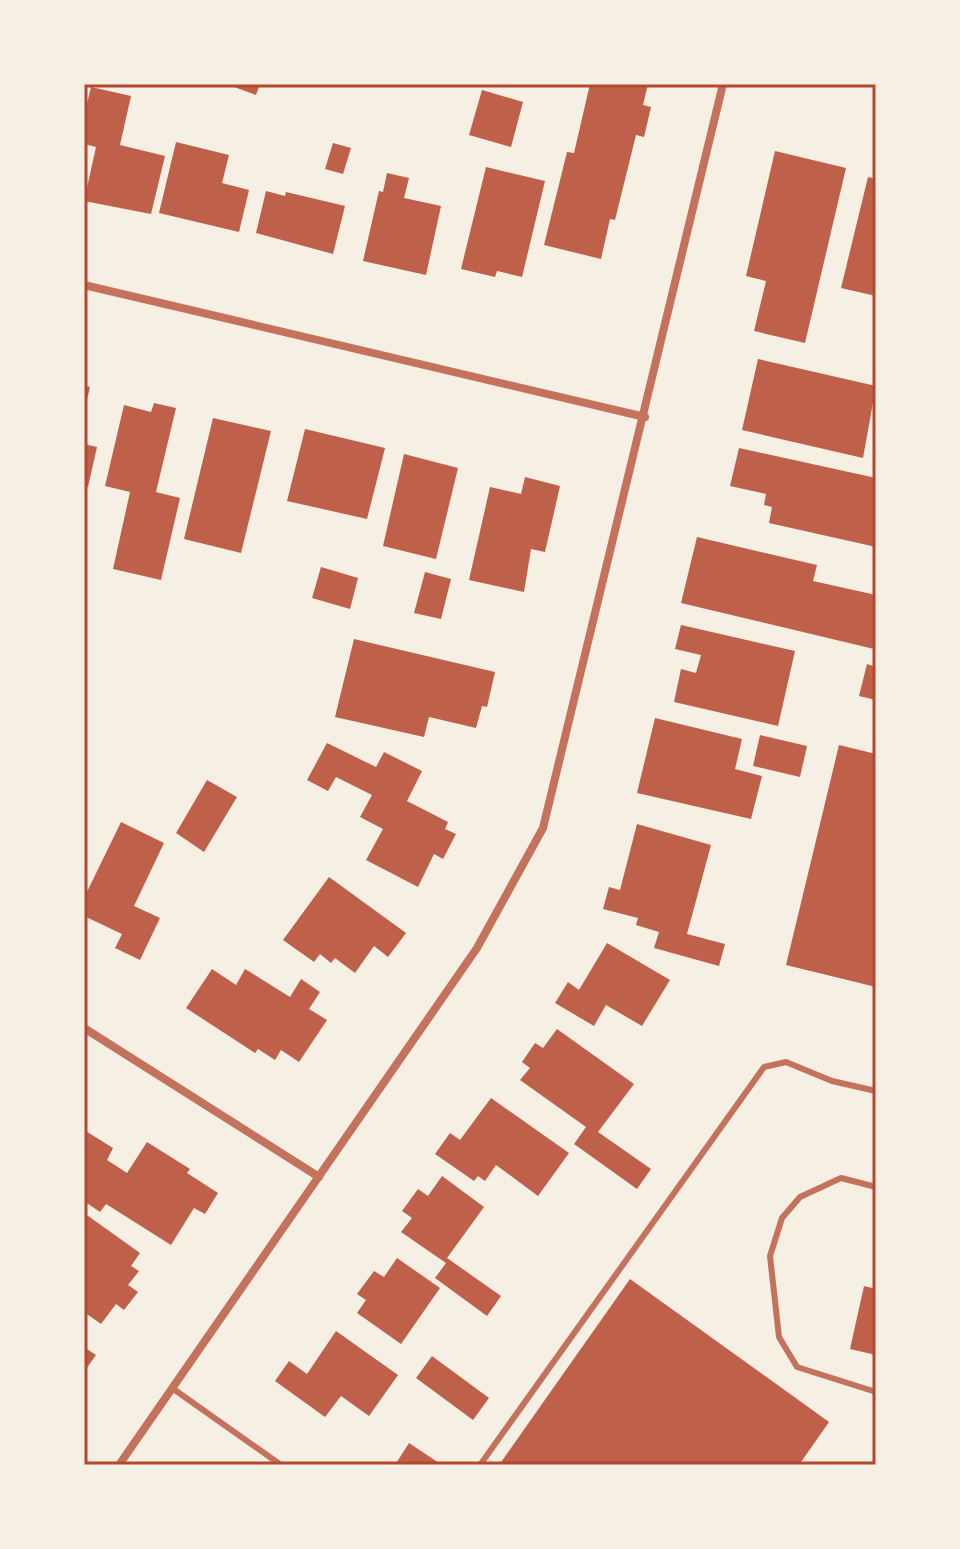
<svg xmlns="http://www.w3.org/2000/svg" width="960" height="1549" viewBox="0 0 960 1549" font-family="'Nunito Sans',sans-serif">
<style>
.building{fill:#bf614a}
.lines{fill:none;stroke-linecap:round;stroke-linejoin:round}
.service{stroke:#c5725c;stroke-width:6}
.minor{stroke:#c5725c;stroke-width:8}
.neatline{fill:none;stroke:#b5482f;stroke-width:3}
</style>
<rect width="100%" height="100%" fill="#f6efe4"/>
<!-- building -->
<g class="building">
<polygon points="226,84 260,84 256,95"/>
<polygon points="590,84 648,84 643,105 651,107 644,137 636,135 615,220 610,219 601,259 544,245 567,152 574,153"/>
<polygon points="91,87 131,96 120,145 165,156 151,214 84,201 96,147 84,144 84,116"/>
<polygon points="482,90 523,102 511,147 469,135"/>
<polygon points="176,142 229,155 222,183 249,190 239,232 159,213"/>
<polygon points="333,143 351,148 343,174 325,169"/>
<polygon points="775,151 846,168 805,343 754,331 766,281 746,276"/>
<polygon points="486,167 545,181 522,277 497,271 495,277 461,269"/>
<polygon points="387,173 409,178 404,198 441,206 426,275 363,261 379,191 383,192"/>
<polygon points="868,177 876,179 876,296 841,288"/>
<polygon points="266,191 285,196 286,192 345,206 333,254 256,233"/>
<polygon points="758,359 876,386 863,458 742,430"/>
<polygon points="84,386 90,387 85,408 84,408"/>
<polygon points="154,403 176,408 156,492 180,498 161,580 113,569 130,492 105,486 124,405 151,412"/>
<polygon points="213,418 271,431 241,553 184,539"/>
<polygon points="305,429 385,448 367,519 287,501"/>
<polygon points="84,444 97,447 88,487 84,486"/>
<polygon points="739,448 876,478 873,500 876,501 876,547 769,523 772,507 764,505 766,494 730,486"/>
<polygon points="404,454 458,468 436,559 383,546"/>
<polygon points="525,477 560,486 545,552 531,549 524,592 469,580 490,487 521,494"/>
<polygon points="697,537 817,565 813,581 876,595 874,649 681,603"/>
<polygon points="321,567 358,578 350,609 312,598"/>
<polygon points="425,572 451,579 441,619 414,613"/>
<polygon points="681,625 795,651 778,726 674,702 681,669 696,673 701,655 675,649"/>
<polygon points="354,639 495,672 487,707 482,706 476,728 429,717 424,737 335,717"/>
<polygon points="867,664 876,667 876,700 859,696"/>
<polygon points="655,718 742,739 735,769 762,776 751,819 637,793"/>
<polygon points="760,735 807,746 800,777 753,766"/>
<polygon points="327,743 376,767 384,752 422,771 407,801 448,822 445,829 456,834 443,859 434,854 418,887 366,860 383,829 360,817 372,795 336,777 328,791 307,780"/>
<polygon points="839,745 876,754 876,987 786,965"/>
<polygon points="207,780 237,797 204,852 176,833"/>
<polygon points="121,822 164,843 134,906 160,918 140,960 115,948 122,934 84,916 84,898"/>
<polygon points="637,824 711,845 687,934 725,944 719,966 654,948 659,932 636,925 638,918 603,909 609,887 620,890"/>
<polygon points="329,877 406,933 388,957 374,946 355,973 335,958 331,963 320,954 314,962 283,940"/>
<polygon points="607,943 670,980 642,1026 606,1005 594,1026 555,1003 568,982 579,990"/>
<polygon points="212,969 236,985 245,969 290,997 301,979 320,992 309,1009 327,1020 299,1062 281,1050 275,1060 258,1049 255,1053 186,1008"/>
<polygon points="557,1029 634,1084 598,1132 651,1169 637,1189 574,1144 586,1127 520,1080 530,1068 522,1062 535,1043 543,1048"/>
<polygon points="491,1098 569,1153 538,1196 496,1165 485,1181 478,1176 474,1181 435,1154 450,1133 460,1140"/>
<polygon points="84,1130 113,1148 107,1160 127,1173 147,1142 190,1169 187,1173 218,1193 205,1214 194,1208 171,1245 106,1204 100,1212 84,1201"/>
<polygon points="442,1176 484,1207 447,1258 501,1296 487,1316 435,1278 446,1263 401,1232 412,1218 402,1211 418,1189 428,1196"/>
<polygon points="84,1213 140,1253 131,1266 139,1271 128,1285 138,1292 124,1310 116,1304 101,1324 84,1312"/>
<polygon points="397,1258 440,1288 401,1344 357,1313 366,1300 357,1294 374,1271 384,1277"/>
<polygon points="630,1279 829,1422 799,1465 499,1465"/>
<polygon points="864,1286 876,1289 876,1355 850,1349"/>
<polygon points="336,1331 398,1375 369,1416 341,1396 325,1417 275,1381 289,1361 307,1374"/>
<polygon points="84,1347 96,1355 84,1372"/>
<polygon points="432,1356 489,1398 473,1420 416,1378"/>
<polygon points="409,1443 442,1465 395,1465"/>
</g>
<g class="lines">
<!-- service -->
<g class="service">
<polyline points="876,1187 841,1178 800,1197 782,1218 770,1256 779,1337 797,1367 876,1392"/>
<polyline points="172,1388 281,1465"/>
<polyline points="480,1465 764,1067 786,1062 832,1081 876,1091"/>
</g>
<!-- minor -->
<g class="minor">
<polyline points="84,285 645,417"/>
<polyline points="84,1028 319,1177"/>
<polyline points="119,1465 477,948 543,828 723,84"/>
</g>
</g>
<!-- border -->
<rect width="960" height="1549" fill="none" stroke="#f6efe4" stroke-width="172"/>
<rect x="86" y="86" width="788" height="1377" class="neatline"/>
</svg>
